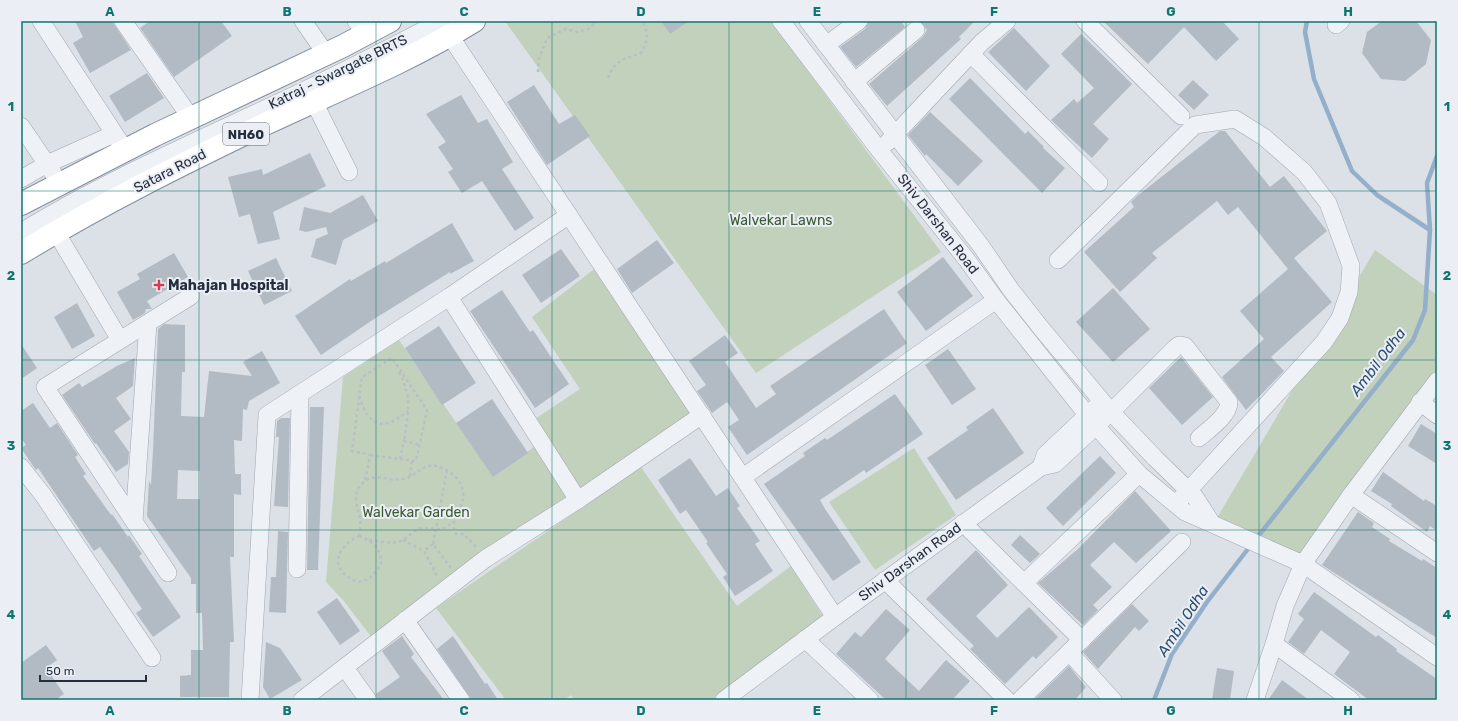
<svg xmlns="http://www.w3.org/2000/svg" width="1458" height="721" viewBox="0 0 1458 721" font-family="Rubik,sans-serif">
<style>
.green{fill:#c2d1bc}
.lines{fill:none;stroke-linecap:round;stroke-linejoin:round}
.stream{stroke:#94afca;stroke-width:4.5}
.building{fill:#b2bac4;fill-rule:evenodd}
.minor-casing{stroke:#a1a7b1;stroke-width:18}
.highway-casing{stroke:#828e9e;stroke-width:24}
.path{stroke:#babec5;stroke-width:2.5;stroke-dasharray:3 3;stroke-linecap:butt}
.minor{stroke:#eef1f5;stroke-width:17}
.highway{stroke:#fff;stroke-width:22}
.grid{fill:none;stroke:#0f766e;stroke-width:1;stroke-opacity:0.55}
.poi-dot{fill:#d63753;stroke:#ebeff5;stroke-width:1.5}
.labels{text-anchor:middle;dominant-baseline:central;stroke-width:4;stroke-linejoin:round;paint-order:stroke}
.shield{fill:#ebeff5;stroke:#606875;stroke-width:1}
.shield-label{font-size:13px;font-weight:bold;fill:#252e3e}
.street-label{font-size:14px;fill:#252e3e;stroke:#ebeff5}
.park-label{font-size:14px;fill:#3a5a31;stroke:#ebeff5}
.poi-label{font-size:14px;font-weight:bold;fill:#252e3e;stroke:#ebeff5;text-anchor:start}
.water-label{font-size:15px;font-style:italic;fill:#2d4e74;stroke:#ebeff5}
.neatline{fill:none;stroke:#0f766e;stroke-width:1.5}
.grid-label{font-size:13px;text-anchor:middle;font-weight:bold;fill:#0f766e}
</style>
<rect width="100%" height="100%" fill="#dce0e7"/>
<!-- green -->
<g class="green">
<polygon points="505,21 771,21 941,252 756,373"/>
<polygon points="1375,250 1437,295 1437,372 1300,555 1217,518"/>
<polygon points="597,267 702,415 583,497 529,423 580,389 532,317"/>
<polygon points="399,340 493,476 541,442 578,500 376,643 343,600 326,582 343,377"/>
<polygon points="914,448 956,515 875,570 829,502"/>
<polygon points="641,467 737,606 791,566 827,623 724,700 574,700 571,695 564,700 506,700 436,608"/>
</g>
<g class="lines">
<!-- stream -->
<g class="stream">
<polyline points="1307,21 1305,32 1314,79 1352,171 1377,195 1430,230"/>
<polyline points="1256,539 1413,340 1425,310 1430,230 1427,183 1437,156"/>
<polyline points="1154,700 1172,654 1207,602 1251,545"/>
</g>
</g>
<!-- building -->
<g class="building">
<polygon points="75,21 112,21 131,50 90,73 73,43 83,37"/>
<polygon points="150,21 221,21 232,36 174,77 140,28"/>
<polygon points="661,21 689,21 670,34"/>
<polygon points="869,21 901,21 905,27 856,67 840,47 865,29"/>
<polygon points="920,21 975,21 959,37 961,39 887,106 869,84 923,37 927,30"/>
<polygon points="1103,21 1222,21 1239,39 1216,61 1184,27 1148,64"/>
<polygon points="1382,21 1416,21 1431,40 1426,64 1405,81 1381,79 1362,53 1367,32"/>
<polygon points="1014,28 1050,66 1026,91 988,52"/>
<polygon points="1081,34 1132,84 1093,124 1109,139 1092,158 1051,120 1074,99 1077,103 1094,88 1061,54"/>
<polygon points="147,73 164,98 125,122 109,96"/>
<polygon points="970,78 1025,134 1028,131 1044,147 1043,148 1065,168 1042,193 949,99"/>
<polygon points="1193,80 1209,95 1194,110 1178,95"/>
<polygon points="534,85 559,124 575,115 590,136 547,165 507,102"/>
<polygon points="461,95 478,123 487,119 513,162 502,169 534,218 515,231 482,181 462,193 448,172 453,169 438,147 446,142 426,114"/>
<polygon points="930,112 983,161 958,186 926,154 925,156 908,135"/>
<polygon points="1220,131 1225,131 1270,187 1284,176 1327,231 1294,258 1332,302 1271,357 1284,371 1246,410 1222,377 1264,339 1240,311 1288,269 1238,207 1228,215 1217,201 1152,253 1157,258 1120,292 1084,252 1134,207 1131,202 1137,196"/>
<polygon points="310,153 326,186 273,212 280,239 258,244 250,214 239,217 228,177 262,169 263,175"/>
<polygon points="363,195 378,221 343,240 336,265 311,257 316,239 328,234 326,227 306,232 299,230 304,207 330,213"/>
<polygon points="452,223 474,261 450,274 450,272 374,319 321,355 295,316 350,279 351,281 385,261 386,263"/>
<polygon points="657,240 674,263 632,293 617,269"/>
<polygon points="561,249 580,276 541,303 522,275"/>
<polygon points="174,253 188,277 147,301 152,309 146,309 145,313 133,320 117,292 140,279 137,274"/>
<polygon points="943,257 973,296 926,331 897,292"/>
<polygon points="276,258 292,291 264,305 248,271"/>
<polygon points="1113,288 1150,329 1113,362 1076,322"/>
<polygon points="502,290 530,332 533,330 569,384 535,408 470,311"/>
<polygon points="77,303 95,336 72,349 54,317"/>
<polygon points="884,309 907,343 747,455 728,427 739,420 727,402 712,413 697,391 706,385 689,361 725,335 738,353 725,362 756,408 776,394 770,386"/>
<path d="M164,324L185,325V372H182L181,416L204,417L209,371L252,376L243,362L262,351L280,383L249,401L247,410L243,409L242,441L234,440L235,474H241V495L234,494V557H230L234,642H230L229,697H180V676L191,675V650H203L202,613H196V584H191V578L147,516L149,481L151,485L153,450V451L158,329ZM178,470L200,471V499H177Z"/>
<polygon points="439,326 476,383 442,405 405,348"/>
<polygon points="21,344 37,368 21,379"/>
<polygon points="948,349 976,389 952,405 925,365"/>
<polygon points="1181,357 1213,397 1182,425 1149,388"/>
<polygon points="135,358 133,386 116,398 131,419 114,431 129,452 128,464 116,472 96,443 95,444 62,395 79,383 82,387 117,366"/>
<polygon points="895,394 923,434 866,473 864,470 820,500 825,509 861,562 833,581 764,484 805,456 803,453 825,438 827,440"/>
<polygon points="492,399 528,453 493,477 456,423"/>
<polygon points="33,403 50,428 57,423 78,455 75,457 86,474 83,476 111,515 112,514 128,537 129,535 142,554 139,556 181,617 153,637 136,613 142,609 117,571 100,547 94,551 38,468 36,470 21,448 26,445 21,438 21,411"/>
<polygon points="310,407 324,407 318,570 307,570"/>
<polygon points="993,408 1024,453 956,500 927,458 968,430 966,427"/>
<polygon points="281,418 290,418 288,507 274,506 279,437 276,437 277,421"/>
<polygon points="1421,424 1437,434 1437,464 1408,446"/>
<polygon points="1100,456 1116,473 1063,526 1046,508"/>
<polygon points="690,458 716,496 728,488 740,506 737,508 760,541 755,544 773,571 735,596 723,577 727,574 706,543 708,542 686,510 680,514 658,480"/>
<polygon points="1383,472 1424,501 1425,499 1437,506 1437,531 1430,526 1427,532 1391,506 1392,504 1371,491"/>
<polygon points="1135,491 1171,531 1136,563 1114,542 1090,565 1112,587 1093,605 1098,610 1083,625 1038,583 1078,549"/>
<polygon points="1358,512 1374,523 1372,527 1390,539 1389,541 1422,561 1423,559 1437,568 1437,638 1322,565"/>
<polygon points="278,531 288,532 286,613 269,612 271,577 276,577"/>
<polygon points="1020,535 1040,554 1030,563 1011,545"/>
<polygon points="976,550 1008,585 976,616 997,638 1029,607 1058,637 1036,659 1033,656 1005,684 970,649 974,646 926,599"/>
<polygon points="1314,592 1376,637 1378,635 1397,649 1396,651 1437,679 1437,700 1369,700 1334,674 1350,652 1321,630 1304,654 1288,642 1304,619 1298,614"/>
<polygon points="337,598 360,631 340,645 317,612"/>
<polygon points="1132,604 1149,621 1139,631 1135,627 1098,669 1083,652"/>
<polygon points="886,609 910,630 885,659 919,691 946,660 970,681 952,700 886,700 836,654 855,632 861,637"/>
<polygon points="402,636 414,654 411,657 444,700 378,700 376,694 400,677 382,651"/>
<polygon points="453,636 485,684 487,683 498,700 472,700 437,649"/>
<polygon points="266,642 280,648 302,680 270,699 263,687"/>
<polygon points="46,645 57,660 46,668 64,694 55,700 21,700 21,663"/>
<polygon points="1069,666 1086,687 1075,700 1034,700"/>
<polygon points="1217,668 1234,671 1230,700 1212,700"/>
<polygon points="1282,680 1309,700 1268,700"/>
</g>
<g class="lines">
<!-- minor casing -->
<g class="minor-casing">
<g id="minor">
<polyline points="41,21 125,150"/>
<polyline points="123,21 191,118"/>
<polyline points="303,21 326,54"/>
<polyline points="356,21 365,34"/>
<polyline points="781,21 880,151 967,260 996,300 1096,426 1139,474 1185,512 1303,564 1437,657"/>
<polyline points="808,21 981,246 1011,290 1041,328 1111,412 1155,458 1195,497 1211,522"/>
<polyline points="1085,21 1181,116"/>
<polyline points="1336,25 1341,21"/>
<polyline points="450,36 835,617"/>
<polyline points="826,45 859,21"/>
<polyline points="971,54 1099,183"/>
<polyline points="854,82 916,30"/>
<polyline points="314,102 349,172"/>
<polyline points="21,126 53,173"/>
<polyline points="888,142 982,42 1007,21"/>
<polyline points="21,179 47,164 114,134"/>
<path d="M21,232C96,186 177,150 256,113C319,84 380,53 441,21"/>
<polyline points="56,232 120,340"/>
<polyline points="1058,260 1195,125 1235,119 1264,137 1304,172 1328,203 1351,266 1349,292 1340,318 1324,342 1176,504"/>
<polyline points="449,297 578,500"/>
<polyline points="1420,402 1437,415"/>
<polyline points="21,467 43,495 152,658"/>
<polyline points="1041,467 1045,455 1095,408"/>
<polyline points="743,477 996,300"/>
<polyline points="1351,495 1437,553"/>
<polyline points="134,521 148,323"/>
<polyline points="963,523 1082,640"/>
<polyline points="297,569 300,395"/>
<polyline points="168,573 45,387 191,296"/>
<polyline points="885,580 1007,700"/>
<polyline points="1024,583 1139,474"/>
<polyline points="405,620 461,700"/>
<polyline points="805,639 870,700"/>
<polyline points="1274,644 1351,700"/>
<polyline points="1069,652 1113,700"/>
<polyline points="345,668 368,700"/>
<polyline points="250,700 267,415 449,297 569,215"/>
<polyline points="302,700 485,559 578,500 702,415"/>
<path d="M724,700L835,617L1041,467L1055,464L1111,412L1175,348L1179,345L1185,346L1229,402C1229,416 1209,429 1199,438"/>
<polyline points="1020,700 1182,542"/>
<polyline points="1255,700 1274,644 1285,606 1303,564 1351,495 1437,381"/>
</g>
</g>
<!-- highway casing -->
<g class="highway-casing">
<g id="highway">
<polyline points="21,204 155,135 343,46 390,21"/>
<path d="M21,253C99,205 182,164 265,124C335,91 408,62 474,21"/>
</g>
</g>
<!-- path -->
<g class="path">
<polyline points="538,72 539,59 547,38 566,29 578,32 588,29 597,21"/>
<path d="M608,78C616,59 623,60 641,53C648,41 649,33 642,21"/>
<path d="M399,372C413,400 408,412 404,441"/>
<path d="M359,396C369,427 383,432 408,411"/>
<polyline points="400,459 404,441 420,445"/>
<polyline points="447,470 433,544 451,568"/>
<polyline points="410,476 412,460"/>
<polyline points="365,480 370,455 352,451 362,377 392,358 427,410 416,461 370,455"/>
<path d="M359,536C360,531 361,524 360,518C358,507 352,496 360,486C372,470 387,482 403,479C420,476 423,458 444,469C450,472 457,477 460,483C472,506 446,517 456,534H464L476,547"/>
<path d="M359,536C375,542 381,549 381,565L369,579L358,582C329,571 334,548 359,536Z"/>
<path d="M369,540C379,541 393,545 403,540C409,537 414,529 422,528C435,527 442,534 453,521"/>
<polyline points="403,540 424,551"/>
<polyline points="433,544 424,551 437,576"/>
</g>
<!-- minor -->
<use href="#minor" class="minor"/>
<!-- highway -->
<use href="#highway" class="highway"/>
</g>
<!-- grid -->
<path class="grid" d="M199,21V700M376,21V700M552,21V700M729,21V700M906,21V700M1082,21V700M1259,21V700M21,191H1437M21,360H1437M21,530H1437"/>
<!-- markers -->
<path class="poi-dot" d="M157 279h4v4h4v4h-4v4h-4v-4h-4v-4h4z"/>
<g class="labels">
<!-- shield labels -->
<rect class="shield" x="223" y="123" width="46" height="22" rx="3"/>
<g class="shield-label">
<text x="246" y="134">NH60</text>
</g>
<!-- street labels -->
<g class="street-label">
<text transform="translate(338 72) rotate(-26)">Katraj - Swargate BRTS</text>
<text transform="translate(170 171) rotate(-27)">Satara Road</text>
<text transform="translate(938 224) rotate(52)">Shiv Darshan Road</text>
<text transform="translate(910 562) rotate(-36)">Shiv Darshan Road</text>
</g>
<!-- park labels -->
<g class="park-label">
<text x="781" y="220">Walvekar Lawns</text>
<text x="416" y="512">Walvekar Garden</text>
</g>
<!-- poi labels -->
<g class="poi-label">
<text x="168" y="285">Mahajan Hospital</text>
</g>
<!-- water labels -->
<g class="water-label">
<text transform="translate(1378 362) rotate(-53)">Ambil Odha</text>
<text transform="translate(1183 621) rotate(-57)">Ambil Odha</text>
</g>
</g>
<!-- border -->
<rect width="1458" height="721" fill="none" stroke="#ebeff5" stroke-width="44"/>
<!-- scale -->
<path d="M40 675v6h106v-6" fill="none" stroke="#252e3e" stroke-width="2"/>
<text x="46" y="675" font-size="12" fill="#252e3e" stroke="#ebeff5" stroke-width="3" paint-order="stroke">50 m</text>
<rect x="22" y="22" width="1414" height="677" class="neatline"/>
<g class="grid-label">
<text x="110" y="16">A</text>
<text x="287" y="16">B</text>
<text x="464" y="16">C</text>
<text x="641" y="16">D</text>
<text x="817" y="16">E</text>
<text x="994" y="16">F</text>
<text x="1171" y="16">G</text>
<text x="1348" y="16">H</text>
<text x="11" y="111">1</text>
<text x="1447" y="111">1</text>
<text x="11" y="280">2</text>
<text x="1447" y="280">2</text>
<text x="11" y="450">3</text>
<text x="1447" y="450">3</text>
<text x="11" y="619">4</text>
<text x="1447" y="619">4</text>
<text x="110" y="715">A</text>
<text x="287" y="715">B</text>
<text x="464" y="715">C</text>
<text x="641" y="715">D</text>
<text x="817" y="715">E</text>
<text x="994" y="715">F</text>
<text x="1171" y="715">G</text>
<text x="1348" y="715">H</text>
</g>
</svg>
